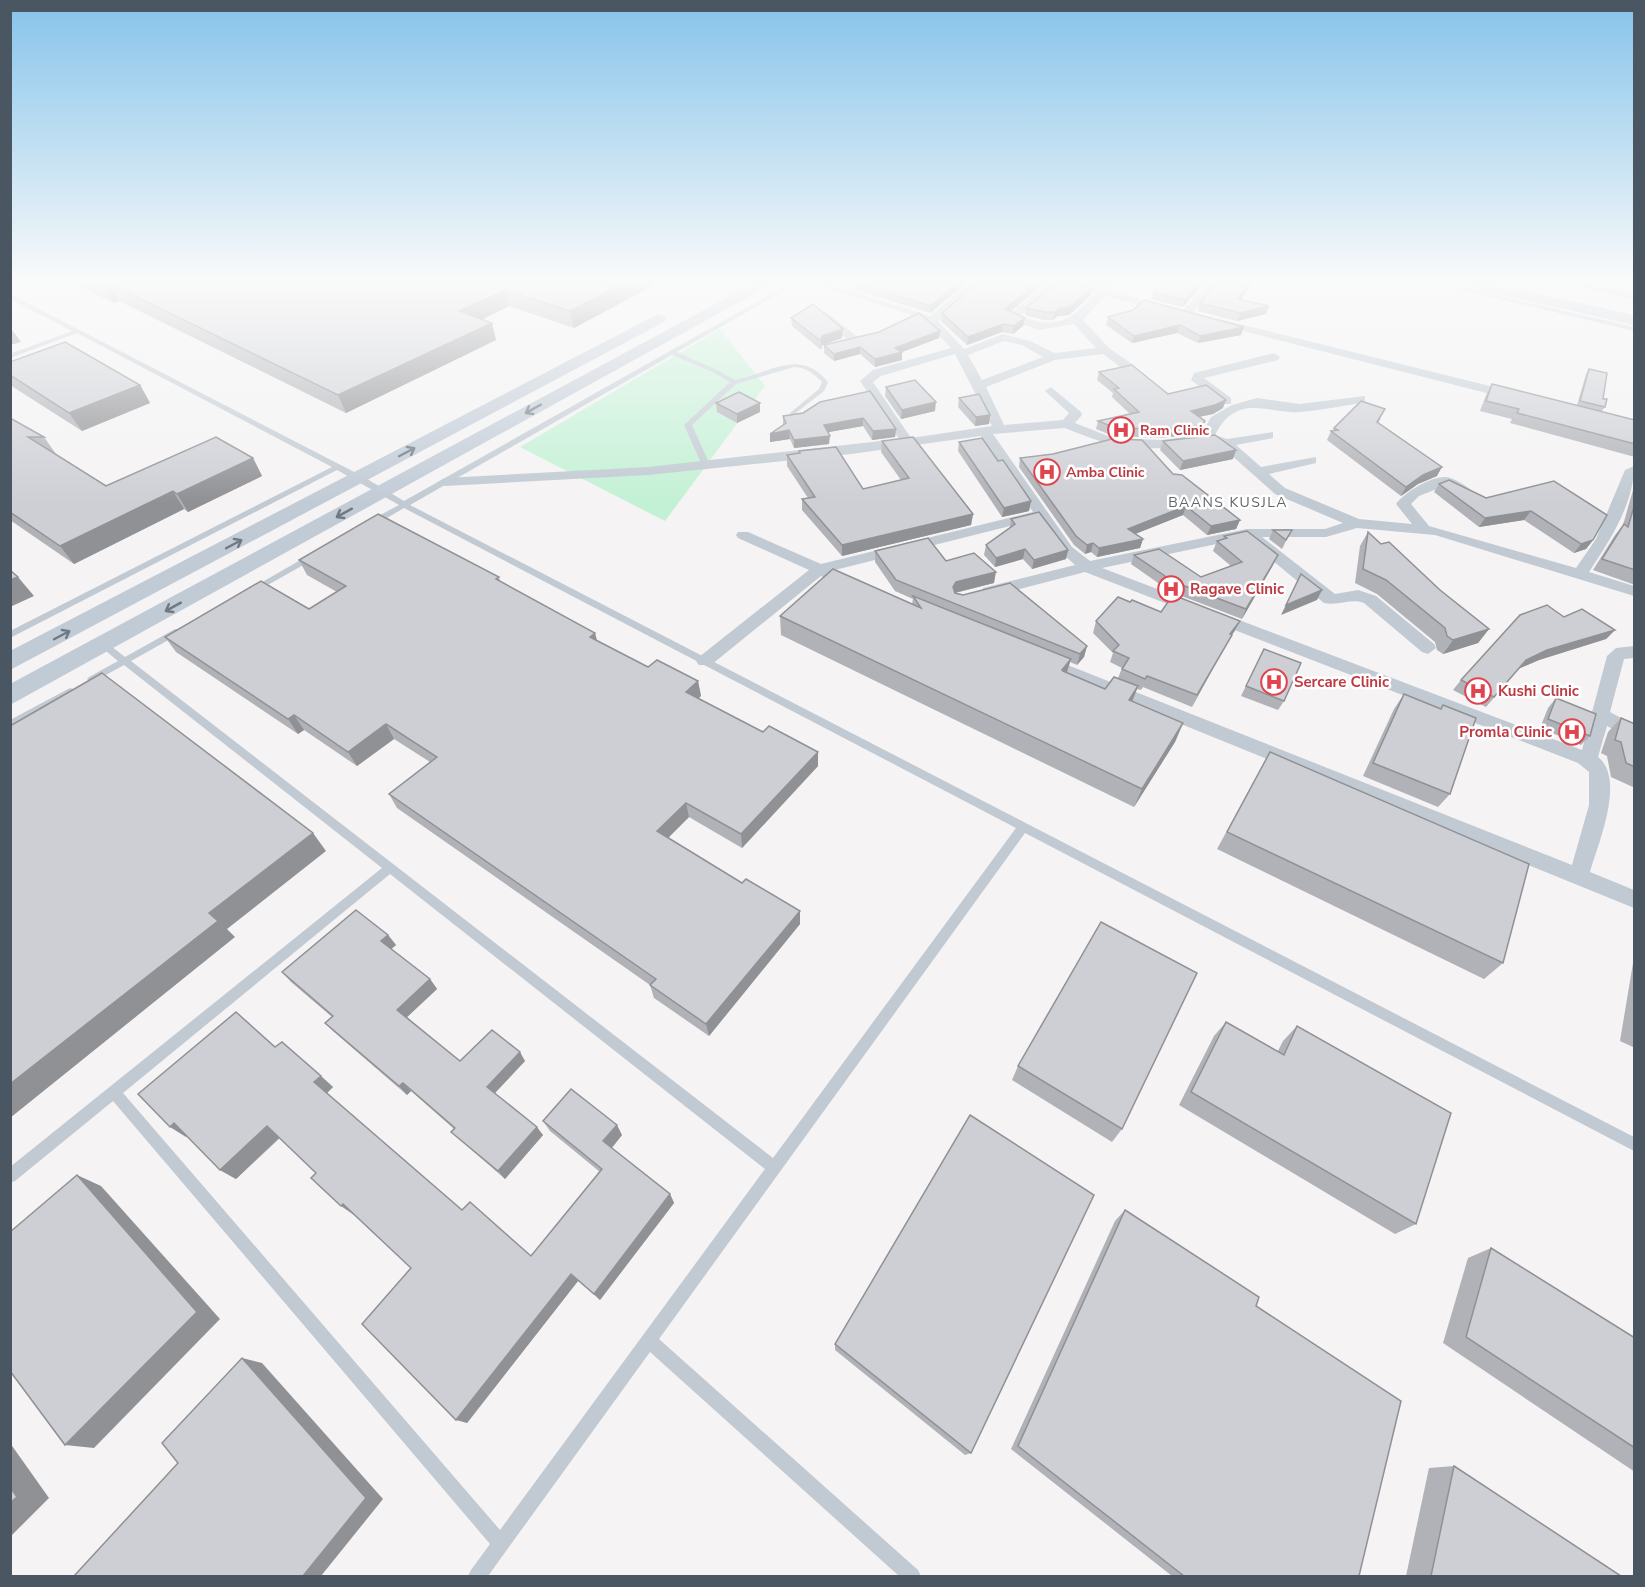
<svg xmlns="http://www.w3.org/2000/svg" width="1645" height="1587" viewBox="0 0 1645 1587" font-family="'Nunito Sans',sans-serif">
<style>
.green{fill:#c3f1d5}
.lines{fill:none;stroke-linecap:round;stroke-linejoin:round}
.lane{fill:#c1cad2;fill-rule:evenodd}
.street{fill:#c1cad2;fill-rule:evenodd}
.secondary{fill:#c1cbd6;fill-rule:evenodd}
.wall{fill:#b0b2b7}
.shaded-wall{fill:#909195}
.building{fill:#cdcfd5;stroke:#909195;stroke-width:1.5}
.oneway{stroke:#6e7984}
.labels{text-anchor:middle;dominant-baseline:central;stroke-width:5;stroke-linejoin:round;paint-order:stroke}
.far-health-label{font-size:14px;font-weight:bold;fill:#be3a42;stroke:#fff;text-anchor:start}
.far-neighbourhood-label{font-size:14px;letter-spacing:1.5px;fill:#5f6368;stroke:#fff}
.health-label{font-size:15px;font-weight:bold;fill:#be3a42;stroke:#fff;text-anchor:start}
</style>
<rect width="100%" height="100%" fill="#f5f3f3"/>
<!-- green -->
<polygon class="green" points="720,329 765,386 665,521 520,447"/>
<g class="lines">
<!-- lane -->
<g class="lane">
<polygon points="706,281 715,281 725,285 722,287"/>
<path d="M794,281H801L677,352L717,370L735,380C770,373 800,347 828,382L824,391L792,416L790,415V413L819,389L822,382C813,373 807,368 794,367L736,384L692,425L710,465L709,467L702,465L684,425L730,382L713,372L672,355L410,505L1634,1137V1151L1025,833L659,1339L918,1570L921,1576H899L650,1352L488,1576H468L471,1570L490,1544L113,1101L15,1181L10,1183V1167L382,868L124,665L95,681H89L87,679L89,677L118,661L101,647L99,645L101,643H107L125,657L175,629H181V633L131,661L773,1158L1016,828L404,508L375,525H369V521L399,505L337,470L10,638V631L332,467L77,333L10,358V354L72,331L10,299V294L362,476L404,501ZM390,874L765,1169L500,1530L123,1093Z"/>
<polygon points="1424,281 1434,281 1634,327 1634,331"/>
<polygon points="311,554 315,557 314,559 257,591 254,592 250,589"/>
<polygon points="70,688 73,689 75,691 73,693 10,728 10,720"/>
</g>
<!-- street -->
<g class="street">
<path d="M804,281H820L930,316L972,281H983L938,321L964,349L1003,334L1030,341L1055,353L1096,348L1074,324L1039,330L1008,319V315L1050,281H1069L1171,307V311L1167,312L1105,296L1083,320L1109,348L1132,364V370H1124L1103,354L1055,360L986,387L1004,425L1063,420L1069,413L1045,391L1051,387L1081,412L1082,415L1075,423L1113,438L1161,440L1201,435L1211,417L1232,405L1257,398L1299,404L1365,396V402L1361,403C1341,406 1321,410 1301,412C1267,414 1237,392 1215,435L1227,439L1273,432V438L1236,445L1261,467L1316,457V463L1269,474L1285,488L1359,519L1412,524L1396,504C1405,492 1431,476 1446,477C1455,478 1470,488 1475,494L1473,497H1463L1444,486L1419,496L1411,504L1429,526L1576,568L1596,539L1625,470L1634,466C1634,504 1609,542 1589,572L1634,586V596L1435,535L1357,528L1326,537H1262L1335,594L1358,590L1376,596L1434,644L1436,648L1428,654L1422,652L1364,603C1352,598 1338,606 1324,603L1251,543L1250,537L1102,568L1582,750L1607,656L1616,648L1634,646V658L1624,659L1610,712L1634,725V740L1607,726L1598,757C1626,779 1598,844 1590,872L1634,890V908L1038,666L1035,662L1038,658H1050L1572,865L1589,805V772L1578,763L1085,572L989,597L983,596L981,592L983,588L1075,565L1062,553L1038,519L835,570L859,580L861,584L859,588H847L821,576L711,665H699L696,661L699,657L809,570L738,538L736,535L738,532H748L821,564L1033,512L981,436L851,454L648,475L445,486L438,482L445,478L648,467L899,439L860,381L873,370L951,348L929,324L915,316ZM1058,284L1095,294C1070,321 1056,330 1020,316ZM1004,341L1022,345L1043,357L982,380L968,355ZM955,354L992,426L911,438L873,382L881,376ZM1065,428C1102,443 1121,450 1161,448C1181,447 1202,439 1221,446L1275,494L1343,523L1325,529H1247L1090,561L1072,547L993,434Z"/>
<polygon points="1208,281 1219,281 1190,316 1182,316 1182,312"/>
<polygon points="1557,281 1576,281 1634,294 1634,300"/>
<polygon points="818,312 826,312 859,338 859,342 851,342 818,316"/>
<polygon points="1219,319 1518,393 1520,396 1514,400 1215,324 1215,320"/>
<polygon points="1274,353 1280,357 1278,360 1204,378 1231,398 1231,404 1223,404 1191,380 1194,373"/>
</g>
<!-- secondary -->
<g class="secondary">
<polygon points="758,281 777,281 10,705 10,684"/>
<polygon points="1454,281 1482,281 1634,315 1634,325 1462,286"/>
<polygon points="658,314 664,316 666,319 664,322 10,670 10,651"/>
</g>
</g>
<!-- wall -->
<g class="wall">
<polygon points="67,281 656,281 656,284 574,328 509,306 482,319 496,340 346,413 119,301 114,303"/>
<polygon points="859,281 969,281 930,313 856,290 856,283"/>
<polygon points="979,281 1047,281 1010,311 1025,318 1023,326 1013,334 1002,332 967,345 941,321 942,313"/>
<polygon points="1078,281 1115,281 1106,288"/>
<polygon points="1164,281 1205,281 1183,307 1151,299 1153,292"/>
<polygon points="1252,281 1249,289 1240,300 1269,306 1266,314 1237,321 1198,311 1200,303"/>
<polygon points="1092,288 1091,295 1069,315 1058,316 1053,320 1044,320 1025,315 1026,308"/>
<polygon points="1133,310 1241,335 1198,343 1177,333 1132,343 1106,325 1108,317"/>
<polygon points="791,318 842,338 822,345 821,350 792,326"/>
<polygon points="940,331 939,338 902,352 902,360 875,367 860,354 834,361 824,353 824,345"/>
<polygon points="10,362 140,385 150,403 82,431 10,385"/>
<polygon points="1589,369 1603,399 1605,407 1601,412 1577,405 1586,374"/>
<polygon points="1099,372 1168,394 1223,408 1213,414 1199,417 1205,421 1200,433 1161,438 1113,436 1096,429 1098,421 1130,414 1112,397 1113,393 1097,380"/>
<polygon points="1492,384 1635,420 1635,457 1510,423 1512,419 1480,411 1486,395"/>
<polygon points="886,387 935,411 901,419 885,396"/>
<polygon points="959,398 990,415 989,424 975,426 958,407"/>
<polygon points="820,402 896,429 895,437 872,440 863,426 828,432 829,444 794,448 790,439 770,442 770,434 783,425 783,416 803,413"/>
<polygon points="716,403 760,403 760,412 737,423 717,412"/>
<polygon points="10,418 44,437 56,454 106,486 253,458 262,476 188,512 184,509 74,564 10,520"/>
<polygon points="1381,418 1378,423 1437,476 1418,484 1401,496 1327,440 1331,431 1333,431 1334,428"/>
<polygon points="882,441 973,514 971,525 842,556 802,510 802,499 808,498 787,466 787,455 799,453 799,451 863,489 901,480 881,452"/>
<polygon points="1163,441 1233,459 1180,470 1160,450"/>
<polygon points="959,442 998,461 1031,501 1029,511 1002,517 958,451"/>
<polygon points="1020,458 1173,474 1240,520 1236,529 1207,535 1183,515 1135,534 1143,539 1140,548 1097,557 1091,552 1085,554 1074,545 1019,467"/>
<polygon points="1554,481 1593,540 1586,549 1574,553 1524,520 1479,527 1434,492 1439,484 1486,498"/>
<polygon points="1635,483 1635,585 1593,570 1615,535 1623,525"/>
<polygon points="1011,519 1068,550 1066,559 1032,569 1023,559 995,567 984,555 986,545 1010,528"/>
<polygon points="1273,530 1287,539 1282,549 1269,539"/>
<polygon points="1368,532 1381,544 1489,629 1478,643 1443,654 1437,650 1435,642 1377,594 1355,583 1360,546"/>
<polygon points="1224,536 1273,565 1242,619 1171,592 1131,564 1134,555 1201,577 1231,566 1213,551 1217,541 1223,540"/>
<polygon points="875,551 946,561 994,583 955,593 1087,646 1084,657 1077,665 1070,662 1067,673 1105,689 1118,678 1122,668 1110,662 1113,653 1093,633 1096,621 1130,602 1161,612 1240,621 1234,632 1230,637 1192,707 1143,687 1141,690 1137,689 1132,701 1183,723 1175,742 1134,807 781,635 780,616 912,604 913,599 895,591 875,562"/>
<polygon points="299,560 499,577 500,581 597,641 648,667 698,681 701,696 698,698 763,732 818,752 818,766 742,848 689,817 668,838 742,883 800,911 800,924 709,1036 654,998 650,985 397,808 389,794 430,762 394,739 357,766 304,730 298,734 176,652 165,637 309,609 337,592 307,575"/>
<polygon points="1564,617 1615,630 1606,639 1539,660 1518,669 1486,707 1453,690 1461,680"/>
<polygon points="1264,649 1284,701 1278,710 1241,696"/>
<polygon points="1404,694 1440,709 1443,705 1450,794 1438,807 1363,776 1394,709"/>
<polygon points="1556,698 1590,736 1581,745 1540,728 1548,708"/>
<polygon points="1621,718 1635,724 1635,788 1611,777 1607,756 1601,753 1608,732"/>
<polygon points="1270,752 1503,963 1484,979 1217,849"/>
<polygon points="388,935 396,945 391,949 430,979 437,989 407,1017 460,1061 525,1061 495,1093 543,1135 505,1179 459,1139 451,1132 454,1129 411,1091 407,1095 334,1032 325,1023 332,1017 291,982 282,972"/>
<polygon points="1635,951 1635,1048 1620,1041"/>
<polygon points="1226,1022 1278,1051 1283,1041 1297,1026 1416,1224 1395,1234 1179,1105 1214,1036"/>
<polygon points="282,1042 333,1087 327,1093 462,1210 531,1256 600,1172 550,1131 543,1121 622,1135 612,1148 670,1194 674,1203 600,1300 578,1281 467,1423 411,1268 354,1215 316,1173 280,1138 236,1179 220,1170 187,1136 186,1137"/>
<polygon points="1018,1066 1122,1129 1112,1142 1012,1080"/>
<polygon points="1125,1210 1256,1306 1359,1576 1172,1576 1011,1449 1115,1221"/>
<polygon points="1491,1248 1635,1338 1635,1472 1443,1343 1468,1258"/>
<polygon points="835,1344 971,1453 965,1455 835,1350"/>
<polygon points="1454,1466 1621,1576 1627,1576 1406,1576 1429,1468"/>
</g>
<!-- shaded-wall -->
<g class="shaded-wall">
<polygon points="629,281 656,281 656,284 574,328 570,311"/>
<polygon points="960,281 969,281 930,313 930,306"/>
<polygon points="1039,281 1047,281 1004,317 1005,309"/>
<polygon points="1108,281 1115,281 1106,288"/>
<polygon points="1201,281 1205,281 1183,307 1185,300"/>
<polygon points="1252,281 1249,289 1234,307 1237,299"/>
<polygon points="110,284 119,301 114,303 104,286"/>
<polygon points="1092,288 1091,295 1069,315 1058,316 1053,320 1055,312"/>
<polygon points="505,290 509,306 465,328 459,311"/>
<polygon points="1269,306 1266,314 1237,321 1240,313"/>
<polygon points="1025,318 1023,326 1013,334 1014,326"/>
<polygon points="492,323 496,340 346,413 338,395"/>
<polygon points="1003,324 1002,332 967,345 968,337"/>
<polygon points="1180,325 1177,333 1132,343 1134,336"/>
<polygon points="10,327 21,342 10,345"/>
<polygon points="1244,327 1241,335 1198,343 1200,336"/>
<polygon points="843,329 842,338 822,345 821,350 821,341 822,336"/>
<polygon points="940,331 939,338 902,352 902,360 875,367 875,359 895,348"/>
<polygon points="860,347 860,354 834,361 834,354"/>
<polygon points="140,385 150,403 82,431 69,413"/>
<polygon points="1226,400 1223,408 1213,414 1188,419 1191,411"/>
<polygon points="936,402 935,411 901,419 902,410"/>
<polygon points="760,403 760,412 737,423 737,414"/>
<polygon points="990,415 989,424 975,426 976,417"/>
<polygon points="863,418 863,426 824,433 824,425"/>
<polygon points="1205,421 1200,433 1161,438 1163,429"/>
<polygon points="896,429 895,437 872,440 873,431"/>
<polygon points="789,430 790,439 770,442 770,434"/>
<polygon points="830,436 829,444 794,448 794,440"/>
<polygon points="1236,450 1233,459 1180,470 1183,461"/>
<polygon points="253,458 262,476 188,512 177,494"/>
<polygon points="1442,467 1437,476 1418,484 1401,496 1406,487 1423,475"/>
<polygon points="173,491 184,509 74,564 60,546"/>
<polygon points="1031,501 1029,511 1002,517 1004,508"/>
<polygon points="1186,506 1183,515 1125,538 1128,529"/>
<polygon points="1531,511 1524,520 1479,527 1485,518"/>
<polygon points="973,514 971,525 842,556 842,545"/>
<polygon points="1240,520 1236,529 1207,535 1211,526"/>
<polygon points="1143,539 1140,548 1097,557 1099,548"/>
<polygon points="1593,540 1586,549 1574,553 1581,544"/>
<polygon points="1093,543 1091,552 1085,554 1087,545"/>
<polygon points="1025,549 1023,559 995,567 996,558"/>
<polygon points="1068,550 1066,559 1032,569 1034,560"/>
<polygon points="1278,555 1273,565 1242,619 1246,609"/>
<polygon points="996,572 994,583 954,593 953,587 956,582"/>
<polygon points="18,577 34,596 10,607 10,580"/>
<polygon points="1322,590 1317,600 1281,615 1286,605"/>
<polygon points="1240,621 1234,632 1230,637 1192,707 1230,634"/>
<polygon points="1489,629 1478,643 1443,654 1453,640"/>
<polygon points="1615,630 1606,639 1539,660 1518,669 1486,707 1526,660 1547,650"/>
<polygon points="595,633 599,648 590,637"/>
<polygon points="1087,646 1084,657 1077,665 1080,654"/>
<polygon points="1071,659 1065,678 1062,670"/>
<polygon points="698,681 701,696 689,707 686,692"/>
<polygon points="1138,686 1131,705 1129,700"/>
<polygon points="294,715 304,730 298,734 288,719"/>
<polygon points="1183,723 1175,742 1134,807 1142,789"/>
<polygon points="386,724 394,739 357,766 348,752"/>
<polygon points="818,752 818,766 742,848 741,834"/>
<polygon points="686,803 689,817 661,845 657,831"/>
<polygon points="313,833 326,851 227,929 235,937 10,1118 10,1084 209,913"/>
<polygon points="800,911 800,924 709,1036 706,1024"/>
<polygon points="388,935 396,945 389,951 381,941"/>
<polygon points="430,979 437,989 405,1019 397,1010"/>
<polygon points="520,1052 525,1061 493,1095 487,1087"/>
<polygon points="321,1076 333,1087 327,1093 314,1082"/>
<polygon points="403,1083 411,1091 407,1095 399,1086"/>
<polygon points="174,1123 191,1133 186,1137 170,1127"/>
<polygon points="617,1125 622,1135 609,1151 603,1141"/>
<polygon points="267,1126 281,1136 236,1179 220,1170"/>
<polygon points="537,1127 543,1135 505,1179 498,1171"/>
<polygon points="77,1175 101,1186 220,1319 94,1448 65,1445"/>
<polygon points="670,1194 674,1203 600,1300 594,1294"/>
<polygon points="343,1204 356,1212 354,1215 341,1206"/>
<polygon points="571,1274 578,1281 467,1423 456,1420"/>
<polygon points="242,1358 262,1363 383,1499 321,1576 303,1576"/>
<polygon points="10,1443 49,1498 10,1537"/>
</g>
<!-- building -->
<g class="building">
<polygon points="93,281 629,281 570,311 505,290 459,311 492,323 338,395 110,284 104,286"/>
<polygon points="859,281 960,281 930,306 856,283"/>
<polygon points="979,281 1039,281 1005,309 1025,318 1014,326 1003,324 968,337 942,313"/>
<polygon points="1058,281 1067,281 1092,288 1070,307 1060,308 1055,312 1045,312 1026,308"/>
<polygon points="1164,281 1201,281 1185,300 1153,292"/>
<polygon points="1218,281 1252,281 1237,299 1269,306 1240,313 1200,303"/>
<polygon points="1144,300 1244,327 1200,336 1180,325 1134,336 1108,317 1133,310"/>
<polygon points="813,304 843,329 822,336 821,341 791,318"/>
<polygon points="919,313 940,331 895,348 902,352 875,359 860,347 834,354 824,345 879,332"/>
<polygon points="65,342 140,385 69,413 10,375 10,362"/>
<polygon points="1132,365 1168,394 1206,385 1226,400 1215,405 1191,411 1205,421 1202,425 1163,429 1116,428 1098,421 1139,412 1114,389 1119,388 1099,372"/>
<polygon points="1589,369 1607,373 1603,399 1607,399 1605,407 1580,401"/>
<polygon points="915,380 936,402 902,410 886,387"/>
<polygon points="1492,384 1635,420 1635,444 1517,413 1519,409 1486,401"/>
<polygon points="870,391 896,429 873,431 863,418 824,425 830,436 794,440 789,430 770,434 786,423 783,416 803,413 820,402"/>
<polygon points="739,392 760,403 737,414 716,403"/>
<polygon points="979,394 990,415 976,417 959,398"/>
<polygon points="1361,401 1385,409 1377,422 1442,467 1423,475 1406,487 1331,431 1338,430 1334,428"/>
<polygon points="10,418 44,437 28,437 106,486 216,437 253,458 177,494 173,491 60,546 10,512"/>
<polygon points="1215,435 1236,450 1183,461 1163,441"/>
<polygon points="913,437 973,514 842,545 802,499 815,497 787,455 800,453 799,451 836,447 863,489 909,478 882,441"/>
<polygon points="982,438 998,461 1003,460 1031,501 1004,508 959,442"/>
<polygon points="1112,439 1142,440 1173,474 1182,475 1240,520 1211,526 1186,506 1128,529 1143,539 1099,548 1093,543 1087,545 1076,536 1020,458 1053,454"/>
<polygon points="1449,480 1486,498 1554,481 1607,515 1593,540 1581,544 1531,511 1485,518 1439,484"/>
<polygon points="1635,503 1635,570 1602,559 1624,524 1628,527"/>
<polygon points="1039,512 1068,550 1034,560 1025,549 996,558 986,545 1015,524 1011,519"/>
<polygon points="378,514 499,577 496,579 595,633 590,637 648,667 657,660 698,681 686,692 763,732 769,726 818,752 741,834 686,803 657,831 742,883 746,879 800,911 706,1024 650,985 656,979 389,794 437,757 386,724 348,752 294,715 288,719 165,637 261,581 309,609 346,586 299,560"/>
<polygon points="1273,530 1292,530 1286,540"/>
<polygon points="1247,531 1278,555 1246,609 1174,582 1134,555 1159,549 1201,577 1242,562 1217,541 1227,538 1224,536"/>
<polygon points="1368,532 1381,544 1389,542 1440,590 1489,629 1453,640 1447,636 1445,628 1386,580 1363,569"/>
<polygon points="928,538 946,561 974,553 996,572 956,582 953,587 955,593 963,595 1010,583 1087,646 1080,654 896,580 875,551"/>
<polygon points="833,569 921,608 913,596 1071,659 1062,670 1063,671 1105,689 1114,677 1138,686 1129,700 1183,723 1142,789 780,616"/>
<polygon points="10,570 18,577 10,580"/>
<polygon points="1301,574 1322,590 1286,605"/>
<polygon points="1173,595 1240,621 1230,634 1232,635 1197,695 1147,676 1145,679 1122,669 1129,658 1113,651 1119,645 1096,621 1118,597 1130,602 1132,600 1161,612"/>
<polygon points="1547,605 1564,617 1582,609 1615,630 1547,650 1526,660 1494,697 1461,680 1520,615"/>
<polygon points="1264,649 1301,663 1284,701 1246,686"/>
<polygon points="102,673 313,833 209,913 218,921 10,1084 10,726"/>
<polygon points="1404,694 1441,709 1443,705 1476,718 1450,794 1373,763"/>
<polygon points="1556,698 1596,714 1590,736 1548,719"/>
<polygon points="1621,718 1635,724 1635,767 1626,763 1621,742 1615,740"/>
<polygon points="1270,752 1529,864 1503,963 1227,832"/>
<polygon points="356,910 388,935 381,941 430,979 397,1010 460,1061 492,1030 520,1052 487,1087 537,1127 498,1171 451,1132 455,1128 403,1083 399,1086 325,1023 333,1016 282,972"/>
<polygon points="1101,922 1197,973 1122,1129 1018,1066"/>
<polygon points="236,1012 275,1047 282,1042 321,1076 314,1082 462,1210 470,1202 531,1256 602,1169 543,1121 571,1089 617,1125 603,1141 670,1194 594,1294 571,1274 456,1420 362,1324 411,1268 343,1204 341,1206 311,1178 316,1173 267,1126 220,1170 174,1123 170,1127 138,1094"/>
<polygon points="1226,1022 1284,1055 1297,1026 1451,1113 1416,1224 1191,1092"/>
<polygon points="970,1115 1094,1195 971,1453 835,1344"/>
<polygon points="77,1175 197,1312 65,1445 10,1371 10,1232"/>
<polygon points="1125,1210 1259,1297 1256,1306 1401,1401 1359,1576 1184,1576 1018,1446"/>
<polygon points="1491,1248 1635,1338 1635,1448 1466,1337"/>
<polygon points="242,1358 366,1498 303,1576 74,1576 178,1463 162,1443"/>
<polygon points="1454,1466 1621,1576 1431,1576"/>
<polygon points="10,1487 17,1497 10,1503"/>
</g>
<!-- one-way arrows -->
<defs><path id="oneway-shaft" d="M-6 0H5M1.5-3L5.5 0L1.5 3" fill="none" stroke-width="1.6" stroke-linecap="round" stroke-linejoin="round" transform="scale(1.5)"/></defs>
<g class="oneway">
<use href="#oneway-shaft" transform="translate(533 409) rotate(151)"/>
<use href="#oneway-shaft" transform="translate(407 452) rotate(-28)"/>
<use href="#oneway-shaft" transform="translate(344 513) rotate(151)"/>
<use href="#oneway-shaft" transform="translate(234 544) rotate(-28)"/>
<use href="#oneway-shaft" transform="translate(173 607) rotate(151)"/>
<use href="#oneway-shaft" transform="translate(62 635) rotate(-28)"/>
</g>
<!-- sky -->
<linearGradient id="sky" x2="0" y2="1"><stop stop-color="#85c3ea"/><stop offset="0.56" stop-color="#fafafa"/><stop offset="1" stop-color="#fafafa" stop-opacity="0"/></linearGradient>
<rect width="1645" height="503" fill="url(#sky)"/>
<!-- icons -->
<defs>
<g id="hospital-ring" transform="scale(1.35)"><circle r="9.5" fill="#fff" stroke="#e0444e" stroke-width="1.5"/><path d="M-5-5h3v3.5h4V-5h3V5h-3V1.5h-4V5h-3Z" fill="#e0444e"/></g>
</defs>
<g fill-rule="evenodd">
<use href="#hospital-ring" x="1121" y="430"/>
<use href="#hospital-ring" x="1047" y="472"/>
<use href="#hospital-ring" x="1171" y="589"/>
<use href="#hospital-ring" x="1274" y="682"/>
<use href="#hospital-ring" x="1478" y="691"/>
<use href="#hospital-ring" x="1572" y="732"/>
</g>
<g class="labels">
<!-- far-health labels -->
<g class="far-health-label">
<text x="1140" y="430">Ram Clinic</text>
<text x="1066" y="472">Amba Clinic</text>
</g>
<!-- far-neighbourhood labels -->
<g class="far-neighbourhood-label">
<text x="1228" y="502">BAANS KUSJLA</text>
</g>
<!-- health labels -->
<g class="health-label">
<text x="1190" y="589">Ragave Clinic</text>
<text x="1294" y="682">Sercare Clinic</text>
<text x="1498" y="691">Kushi Clinic</text>
<text x="1552" y="732" text-anchor="end">Promla Clinic</text>
</g>
</g>
<!-- border -->
<rect width="1645" height="1587" fill="none" stroke="#4a5661" stroke-width="24"/>
</svg>
